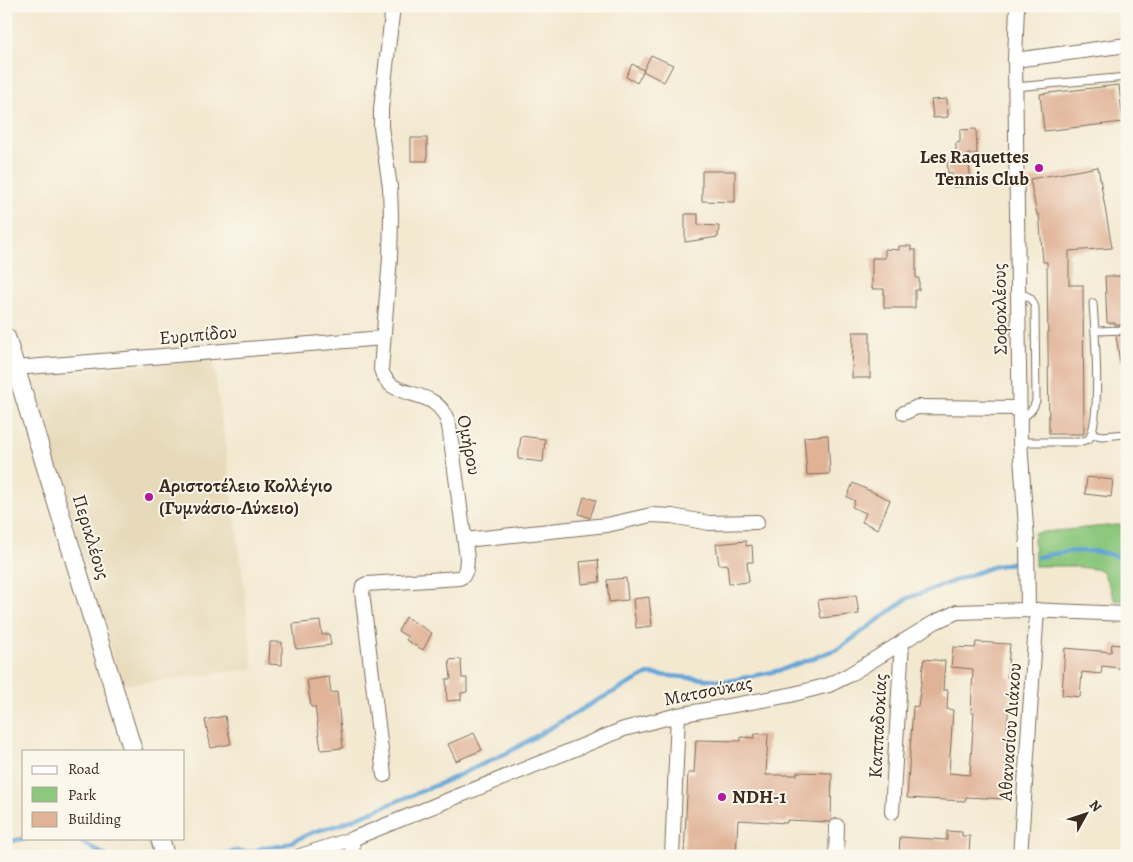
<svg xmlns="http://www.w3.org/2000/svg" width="1133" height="862" viewBox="0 0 1133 862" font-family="Alegreya,serif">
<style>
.built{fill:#e7daba}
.green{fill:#8dc87e;stroke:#64794e}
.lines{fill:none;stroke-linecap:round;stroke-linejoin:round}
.stream{stroke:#62a4d6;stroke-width:4.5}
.building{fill:#e0b296}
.service-casing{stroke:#7b6d5d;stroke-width:9}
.minor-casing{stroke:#7b6d5d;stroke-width:16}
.tertiary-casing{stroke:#7b6d5d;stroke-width:20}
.service{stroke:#fff;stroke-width:7}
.minor{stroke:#fff;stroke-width:14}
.tertiary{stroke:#fff;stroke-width:18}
.poi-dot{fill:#b5179e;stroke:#fbf7ec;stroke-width:2}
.labels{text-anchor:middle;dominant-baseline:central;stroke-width:4;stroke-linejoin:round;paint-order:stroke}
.poi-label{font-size:19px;font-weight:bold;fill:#3b2a1e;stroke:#fbf7ec;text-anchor:start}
.street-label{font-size:19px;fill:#3b2a1e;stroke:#fbf7ec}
</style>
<rect width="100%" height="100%" fill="#fbf7ec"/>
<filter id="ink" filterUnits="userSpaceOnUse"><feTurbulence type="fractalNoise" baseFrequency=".02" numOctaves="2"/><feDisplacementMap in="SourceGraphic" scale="10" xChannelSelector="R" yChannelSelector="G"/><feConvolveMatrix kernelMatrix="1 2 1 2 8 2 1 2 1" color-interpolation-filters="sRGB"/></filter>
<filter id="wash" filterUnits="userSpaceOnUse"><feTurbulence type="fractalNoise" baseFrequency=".0096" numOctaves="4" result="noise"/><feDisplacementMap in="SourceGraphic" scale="20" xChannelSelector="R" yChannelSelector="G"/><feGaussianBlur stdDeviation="1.12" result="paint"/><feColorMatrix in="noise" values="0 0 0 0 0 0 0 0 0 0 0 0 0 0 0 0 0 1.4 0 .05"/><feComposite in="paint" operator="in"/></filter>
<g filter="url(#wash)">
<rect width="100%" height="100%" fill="#f3e9d1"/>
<!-- built -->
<polygon class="built" points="213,358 244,584 253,669 122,685 31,385 43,374"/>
<!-- green -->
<polygon class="green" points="1127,524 1127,601 1115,600 1102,570 1071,566 1035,566 1034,533"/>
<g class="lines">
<!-- stream -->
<g class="stream">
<path d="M1038,557C1069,550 1097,547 1127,560"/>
<polyline points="75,838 106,856"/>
<polyline points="6,842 27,838"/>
<polyline points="214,856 236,851 252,852 264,847 282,846 316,831 339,825 444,782 509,752 596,701 648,674 729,681 781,670 840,648 908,598 992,567 1016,562"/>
</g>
</g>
<g id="blocks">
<!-- building -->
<g class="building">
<polygon points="651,55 673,65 664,82 643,71"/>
<polygon points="632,64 644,70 637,83 626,77"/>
<polygon points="1119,85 1123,122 1044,131 1040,94"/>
<polygon points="947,99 948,117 933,118 931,100"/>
<polygon points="976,129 977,154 968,154 971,183 968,183 968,186 953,187 952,172 948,173 947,162 956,162 956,143 960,142 960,130"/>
<rect x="411" y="138" width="16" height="23"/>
<polygon points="1098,167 1112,248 1069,251 1069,285 1083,285 1084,434 1049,434 1047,262 1043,262 1039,214 1037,215 1030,179"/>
<polygon points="702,171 735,171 735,202 702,201"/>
<polygon points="685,214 698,214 698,225 719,226 718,237 685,242"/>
<polygon points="899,246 911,246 911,250 916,250 916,278 919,278 919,290 915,290 915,308 884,308 884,289 872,289 872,258 885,258 885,249 899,250"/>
<polygon points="1105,276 1127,276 1127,325 1115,325 1115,323 1107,323"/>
<polygon points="853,332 870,332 870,378 852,378"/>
<polygon points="1127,335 1127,362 1120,362 1116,336"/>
<polygon points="828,435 830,474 807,475 804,437"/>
<polygon points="521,436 545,439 543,462 518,459"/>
<polygon points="1087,477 1113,480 1111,497 1085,494"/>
<polygon points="853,483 890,500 878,529 862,522 866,513 852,507 855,501 847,497"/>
<polygon points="584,497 596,500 590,518 579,514"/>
<polygon points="746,541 746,546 752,545 753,562 747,562 749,582 729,584 727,564 719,565 716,544"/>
<polygon points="598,560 600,582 582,584 580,562"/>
<polygon points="626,578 628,600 609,602 607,580"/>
<polygon points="856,595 859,614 821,618 818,600"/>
<polygon points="649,597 652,626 636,628 633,599"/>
<polygon points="406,617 432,633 423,650 406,640 408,637 398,631"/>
<polygon points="320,621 322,635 329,634 331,645 296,649 293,624"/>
<polygon points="270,642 282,642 282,665 269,664"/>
<polygon points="976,642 1010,644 1007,677 1011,678 1007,727 1009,727 1004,799 966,797 965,801 907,798 913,706 918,707 924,659 945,661 943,690 948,690 947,709 953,710 949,773 970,775 974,713 971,713 973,669 951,667 953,647 975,648"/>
<polygon points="1112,644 1127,646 1127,669 1102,666 1101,674 1082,672 1080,697 1062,695 1065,648 1111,652"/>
<polygon points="461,659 462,678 467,678 467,692 461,693 461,700 447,701 446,679 451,679 449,660"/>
<polygon points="329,677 331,693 337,692 343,748 321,750 315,707 311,707 307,680"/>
<polygon points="225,716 231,744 211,748 205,720"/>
<polygon points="474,733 482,750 456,761 448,744"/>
<polygon points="755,734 768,734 766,775 797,775 797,772 832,773 831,820 829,822 787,820 787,823 738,820 736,856 684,856 688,773 694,773 696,740 741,741 741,737 754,738"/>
<polygon points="947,831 962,832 962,836 970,836 969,856 899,856 900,837 947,840"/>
</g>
</g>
</g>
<g filter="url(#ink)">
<use href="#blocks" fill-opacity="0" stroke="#7b6d5d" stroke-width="1"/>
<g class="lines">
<!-- service casing -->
<g class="service-casing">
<g id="service">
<polyline points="1015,87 1127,77"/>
<path d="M1018,293C1028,296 1032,297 1035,308L1036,401C1033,411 1028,414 1020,420"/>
<polyline points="1095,331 1127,330"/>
<polyline points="1092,434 1102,436 1127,434"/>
<path d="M1020,442H1079L1089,439C1102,416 1095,333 1093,303"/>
</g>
</g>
<!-- minor casing -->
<g class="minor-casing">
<g id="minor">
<polyline points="1017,6 1015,60 1020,442 1027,541 1028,610"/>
<polyline points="1015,60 1127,45"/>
<polyline points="16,368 383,338"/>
<polyline points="904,413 917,407 1019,408"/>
<polyline points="465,540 607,525 651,515 672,516 709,523 757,522"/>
<path d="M384,775L362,592L363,586L367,584L459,578L463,576L466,570L467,558L449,426C439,382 390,405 381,369L390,258L391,217L390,187L381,127V109L393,6"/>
<polyline points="892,812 902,642"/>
<polyline points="352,839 353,856"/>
<polyline points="300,856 352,839 624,729 678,715 790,695 829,685 847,676 935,622 957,612 1028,610 1127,614"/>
<polyline points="672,856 678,715"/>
<polyline points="836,856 837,826"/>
<polyline points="1020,856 1037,610"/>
</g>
</g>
<!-- tertiary casing -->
<g class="tertiary-casing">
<g id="tertiary">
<polyline points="6,337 133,751"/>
<polyline points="160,838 165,856"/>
</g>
</g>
<!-- service -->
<use href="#service" class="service"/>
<!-- minor -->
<use href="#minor" class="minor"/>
<!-- tertiary -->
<use href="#tertiary" class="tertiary"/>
</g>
</g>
<!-- markers -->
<g class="poi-dot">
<circle cx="1039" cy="168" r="5"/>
<circle cx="149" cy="497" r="5"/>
<circle cx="722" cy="797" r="5"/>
</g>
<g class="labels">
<!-- poi labels -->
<g class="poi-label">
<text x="1029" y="157" text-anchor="end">Les Raquettes<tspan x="1029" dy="22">Tennis Club</tspan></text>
<text x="159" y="486">Αριστοτέλειο Κολλέγιο<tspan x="159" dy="22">(Γυμνάσιο-Λύκειο)</tspan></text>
<text x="732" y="797">NDH-1</text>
</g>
<!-- street labels -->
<g class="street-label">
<text transform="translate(1000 309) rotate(-91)">Σοφοκλέους</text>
<text transform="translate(198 335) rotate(-5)">Ευριπίδου</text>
<text transform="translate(469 445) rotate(79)">Ομήρου</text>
<text transform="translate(91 537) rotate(73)">Περικλέους</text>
<text transform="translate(708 691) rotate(-11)">Ματσούκας</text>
<text transform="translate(878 726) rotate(-87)">Καππαδοκίας</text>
<text transform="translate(1010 732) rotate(-86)">Αθανασίου Διάκου</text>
</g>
</g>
<!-- margin -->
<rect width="1133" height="862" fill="none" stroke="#fbf7ec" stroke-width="25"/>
<!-- legend -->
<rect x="22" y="750" width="162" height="90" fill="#fbf7ec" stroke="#aea59a"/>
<rect x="32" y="766" width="25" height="8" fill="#ffffff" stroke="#aea59a"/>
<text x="68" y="774" font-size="15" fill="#3b2a1e">Road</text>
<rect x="32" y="787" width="25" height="15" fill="#8dc87e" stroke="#aea59a"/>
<text x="68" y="800" font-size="15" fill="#3b2a1e">Park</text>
<rect x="32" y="812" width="25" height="15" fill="#e0b296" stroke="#aea59a"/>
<text x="68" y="824" font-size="15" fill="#3b2a1e">Building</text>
<!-- north arrow -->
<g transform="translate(1086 814) rotate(50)" stroke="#fbf7ec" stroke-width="4" paint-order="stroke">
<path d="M0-4L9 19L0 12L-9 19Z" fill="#3b2a1e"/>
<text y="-8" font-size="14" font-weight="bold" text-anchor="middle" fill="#3b2a1e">N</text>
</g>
</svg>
